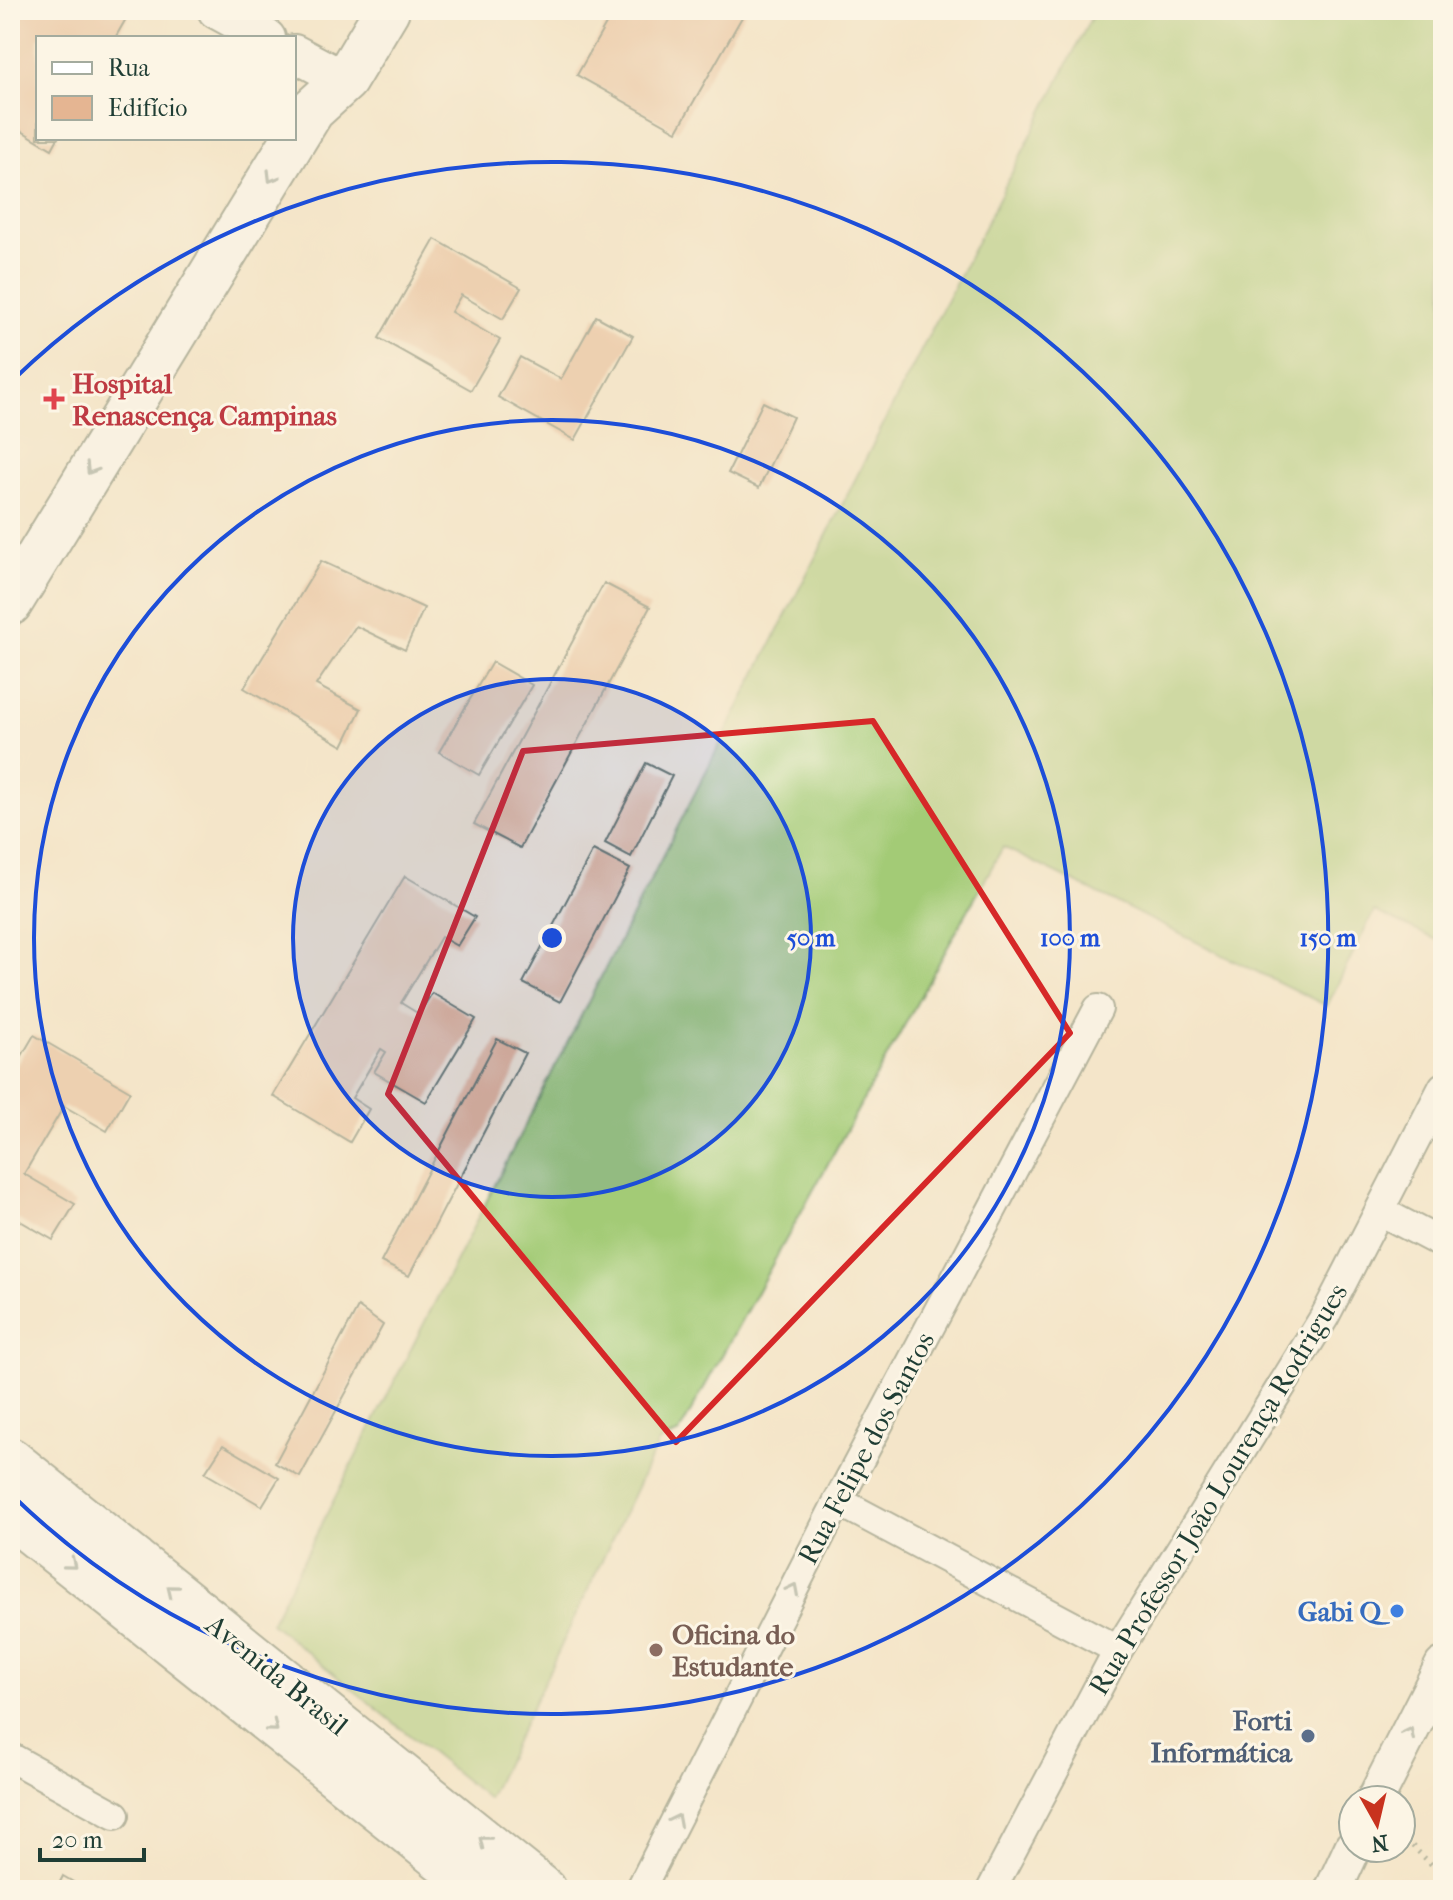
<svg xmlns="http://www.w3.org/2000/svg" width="1453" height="1900" viewBox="0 0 1453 1900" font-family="'IM FELL French Canon',serif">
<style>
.grass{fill:#a3cb76;stroke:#618455;stroke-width:2}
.building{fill:#e5b592}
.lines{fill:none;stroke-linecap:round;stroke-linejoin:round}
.minor-casing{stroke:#6a7868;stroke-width:32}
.tertiary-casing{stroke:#6a7868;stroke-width:40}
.primary-casing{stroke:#6a7868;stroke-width:48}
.path{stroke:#6a7868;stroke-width:5;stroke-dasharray:2 6;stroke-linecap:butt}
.minor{stroke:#fff;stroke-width:28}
.tertiary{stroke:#fff;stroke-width:36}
.primary{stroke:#fff;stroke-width:44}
.oneway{stroke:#8f9e9a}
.marked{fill:none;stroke:#d62828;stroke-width:6;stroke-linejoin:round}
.ring{fill:none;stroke:#1d4ed8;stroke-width:4}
.health-dot{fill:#e0444e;stroke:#fcf5e5;stroke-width:3}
.shop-dot{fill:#3f7fe0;stroke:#fcf5e5;stroke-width:3}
.education-dot{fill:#8d6e63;stroke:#fcf5e5;stroke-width:3}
.service-dot{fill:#5c6f8a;stroke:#fcf5e5;stroke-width:3}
.labels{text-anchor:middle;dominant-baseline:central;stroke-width:6;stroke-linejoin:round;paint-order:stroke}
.health-label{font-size:28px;font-weight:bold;fill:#be3a42;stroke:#fcf5e5;text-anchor:start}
.street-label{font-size:28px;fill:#1f3d34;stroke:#fcf5e5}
.shop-label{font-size:28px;font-weight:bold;fill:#366cbe;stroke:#fcf5e5;text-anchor:end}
.education-label{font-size:28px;font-weight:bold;fill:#785e54;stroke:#fcf5e5;text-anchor:start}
.service-label{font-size:28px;font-weight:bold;fill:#4e5e75;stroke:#fcf5e5;text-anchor:end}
.centre{fill:#1d4ed8;stroke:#fcf5e5;stroke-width:4}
.ring-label{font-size:24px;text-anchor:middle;font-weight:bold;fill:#1d4ed8;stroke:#fcf5e5;stroke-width:6;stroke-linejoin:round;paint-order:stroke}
</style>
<rect width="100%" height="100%" fill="#fcf5e5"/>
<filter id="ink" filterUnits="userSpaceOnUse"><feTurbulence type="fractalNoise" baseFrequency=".0125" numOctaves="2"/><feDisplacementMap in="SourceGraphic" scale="16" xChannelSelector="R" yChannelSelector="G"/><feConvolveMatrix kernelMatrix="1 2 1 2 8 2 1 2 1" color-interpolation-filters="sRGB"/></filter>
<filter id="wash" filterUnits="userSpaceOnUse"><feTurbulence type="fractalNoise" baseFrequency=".006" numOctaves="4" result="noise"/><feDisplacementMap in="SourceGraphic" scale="32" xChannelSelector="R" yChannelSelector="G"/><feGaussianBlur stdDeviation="1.8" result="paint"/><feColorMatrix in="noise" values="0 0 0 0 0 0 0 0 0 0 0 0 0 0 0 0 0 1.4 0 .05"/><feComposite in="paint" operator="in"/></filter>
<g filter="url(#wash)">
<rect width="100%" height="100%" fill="#f4e5c9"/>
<!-- grass -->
<polygon class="grass" points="1095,10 1443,10 1443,943 1374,911 1327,1006 1003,847 679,1433 658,1443 488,1799 271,1623"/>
<g id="blocks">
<!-- building -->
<g class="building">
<polygon points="10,10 131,10 115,38 38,38 38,138 58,138 52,149 10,124"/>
<polygon points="614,10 746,10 677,131 577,75"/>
<polygon points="435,239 521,288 503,319 461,295 451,312 500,340 471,390 379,338"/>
<polygon points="596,316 633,336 575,440 498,397 520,357 561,379"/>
<polygon points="763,402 793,417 759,488 728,473"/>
<polygon points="321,561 424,608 405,650 356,626 316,685 361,709 343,746 244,688"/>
<polygon points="604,583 650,607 520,848 474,824"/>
<polygon points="492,662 532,685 479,775 439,752"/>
<polygon points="646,763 672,776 631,857 605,843"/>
<polygon points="593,850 630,869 560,1002 523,983"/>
<polygon points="405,876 475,917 457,946 441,937 401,1003 419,1014 432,993 476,1019 426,1102 374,1072 386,1052 381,1049 352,1098 369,1109 350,1142 273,1096"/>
<polygon points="34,1035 130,1091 107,1131 64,1106 24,1174 75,1204 53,1240 10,1215 10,1076"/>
<polygon points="497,1039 525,1053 409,1276 381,1262"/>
<polygon points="358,1307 383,1325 300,1477 275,1463"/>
<polygon points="223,1445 279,1478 262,1506 205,1473"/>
<polygon points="63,1876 87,1890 56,1890"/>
</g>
</g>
</g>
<g filter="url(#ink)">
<use href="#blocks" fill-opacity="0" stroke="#6a7868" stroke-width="2"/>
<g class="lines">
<!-- minor casing -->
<g class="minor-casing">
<g id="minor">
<polyline points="1380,1211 1443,1244"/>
<polyline points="838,1501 1118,1650"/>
<polyline points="10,1757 115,1815"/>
<polyline points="640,1890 838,1501 1098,1009"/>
<polyline points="991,1890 1118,1650 1325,1316 1443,1087"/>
</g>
</g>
<!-- tertiary casing -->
<g class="tertiary-casing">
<g id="tertiary">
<polyline points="216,10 267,38"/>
<polyline points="294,53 345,80"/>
<polyline points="1375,1800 1443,1666"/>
<polyline points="1333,1890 1353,1847"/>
</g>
</g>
<!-- primary casing -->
<g class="primary-casing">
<g id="primary">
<polyline points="10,603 312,110 345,80 387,10"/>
<polyline points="10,1460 544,1890"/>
<polyline points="10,1515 480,1890"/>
</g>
</g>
<!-- path -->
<polyline class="path" points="1401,1835 1434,1867 1443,1871"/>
<!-- minor -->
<use href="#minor" class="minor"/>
<!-- tertiary -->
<use href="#tertiary" class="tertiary"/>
<!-- primary -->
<use href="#primary" class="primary"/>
</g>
<!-- one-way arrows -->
<defs><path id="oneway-chevron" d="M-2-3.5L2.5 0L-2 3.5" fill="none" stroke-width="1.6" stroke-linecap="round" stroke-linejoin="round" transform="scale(2)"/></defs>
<g class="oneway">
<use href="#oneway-chevron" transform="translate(272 177) rotate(121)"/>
<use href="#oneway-chevron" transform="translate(91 469) rotate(122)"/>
<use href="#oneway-chevron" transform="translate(71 1564) rotate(39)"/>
<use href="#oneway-chevron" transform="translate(793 1589) rotate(-63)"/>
<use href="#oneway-chevron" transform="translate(172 1590) rotate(-141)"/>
<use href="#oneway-chevron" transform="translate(273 1727) rotate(39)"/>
<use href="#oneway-chevron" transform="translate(1409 1733) rotate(-63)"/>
<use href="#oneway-chevron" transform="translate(676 1820) rotate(-63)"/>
<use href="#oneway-chevron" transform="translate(484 1841) rotate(-141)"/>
</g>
</g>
<!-- marked area -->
<path d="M0 0H1453V1900H0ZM873,721L1070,1033L676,1442L388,1094L523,751Z" fill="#f4e5c9" fill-opacity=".55" fill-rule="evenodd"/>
<path class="marked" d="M873,721L1070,1033L676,1442L388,1094L523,751Z"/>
<!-- distance rings -->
<circle cx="552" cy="938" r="259" fill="#1d4ed8" fill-opacity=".12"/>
<g class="ring">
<circle cx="552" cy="938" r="259"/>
<circle cx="552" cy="938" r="518"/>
<path d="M13 380A776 776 0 1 1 13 1496"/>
</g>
<!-- markers -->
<path class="health-dot" d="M50 387h8v8h8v8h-8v8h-8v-8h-8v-8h8z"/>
<circle class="shop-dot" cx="1397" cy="1611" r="8"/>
<circle class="education-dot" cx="656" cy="1650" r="8"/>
<circle class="service-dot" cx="1308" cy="1736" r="8"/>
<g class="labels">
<!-- health labels -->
<g class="health-label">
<text x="72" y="383">Hospital<tspan x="72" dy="32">Renascença Campinas</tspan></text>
</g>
<!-- street labels -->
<g class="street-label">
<text transform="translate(866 1448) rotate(-62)">Rua Felipe dos Santos</text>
<text transform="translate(1218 1489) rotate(-59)">Rua Professor João Lourença Rodrigues</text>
<text transform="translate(277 1675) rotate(39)">Avenida Brasil</text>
</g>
<!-- shop labels -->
<g class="shop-label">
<text x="1381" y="1611">Gabi Q</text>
</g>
<!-- education labels -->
<g class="education-label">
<text x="672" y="1634">Oficina do<tspan x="672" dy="32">Estudante</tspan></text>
</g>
<!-- service labels -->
<g class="service-label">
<text x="1292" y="1720">Forti<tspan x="1292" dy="32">Informática</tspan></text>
</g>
</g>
<circle cx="552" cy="938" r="12" class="centre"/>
<g class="ring-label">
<text x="811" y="946">50 m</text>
<text x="1070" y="946">100 m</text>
<text x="1328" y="946">150 m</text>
</g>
<!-- margin -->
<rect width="1453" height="1900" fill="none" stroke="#fcf5e5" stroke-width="40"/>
<!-- legend -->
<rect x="36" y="36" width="260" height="104" fill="#fcf5e5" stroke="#a4ab9e" stroke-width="2"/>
<rect x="52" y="62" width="40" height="12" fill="#ffffff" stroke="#a4ab9e" stroke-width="2"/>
<text x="108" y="76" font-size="24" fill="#1f3d34">Rua</text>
<rect x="52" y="96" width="40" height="24" fill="#e5b592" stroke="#a4ab9e" stroke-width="2"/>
<text x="108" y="116" font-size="24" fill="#1f3d34">Edifício</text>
<!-- north arrow -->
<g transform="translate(1377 1824) rotate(172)"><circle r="38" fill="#fcf5e5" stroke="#a4ab9e" stroke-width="2"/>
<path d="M0-6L14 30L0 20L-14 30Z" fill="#c8321e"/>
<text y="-12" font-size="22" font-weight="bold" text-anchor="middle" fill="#1f3d34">N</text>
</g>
<!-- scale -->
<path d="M40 1848v12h104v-12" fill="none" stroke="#1f3d34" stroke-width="4"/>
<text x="52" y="1848" font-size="24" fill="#1f3d34" stroke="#fcf5e5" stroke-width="6" paint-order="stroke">20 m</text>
</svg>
